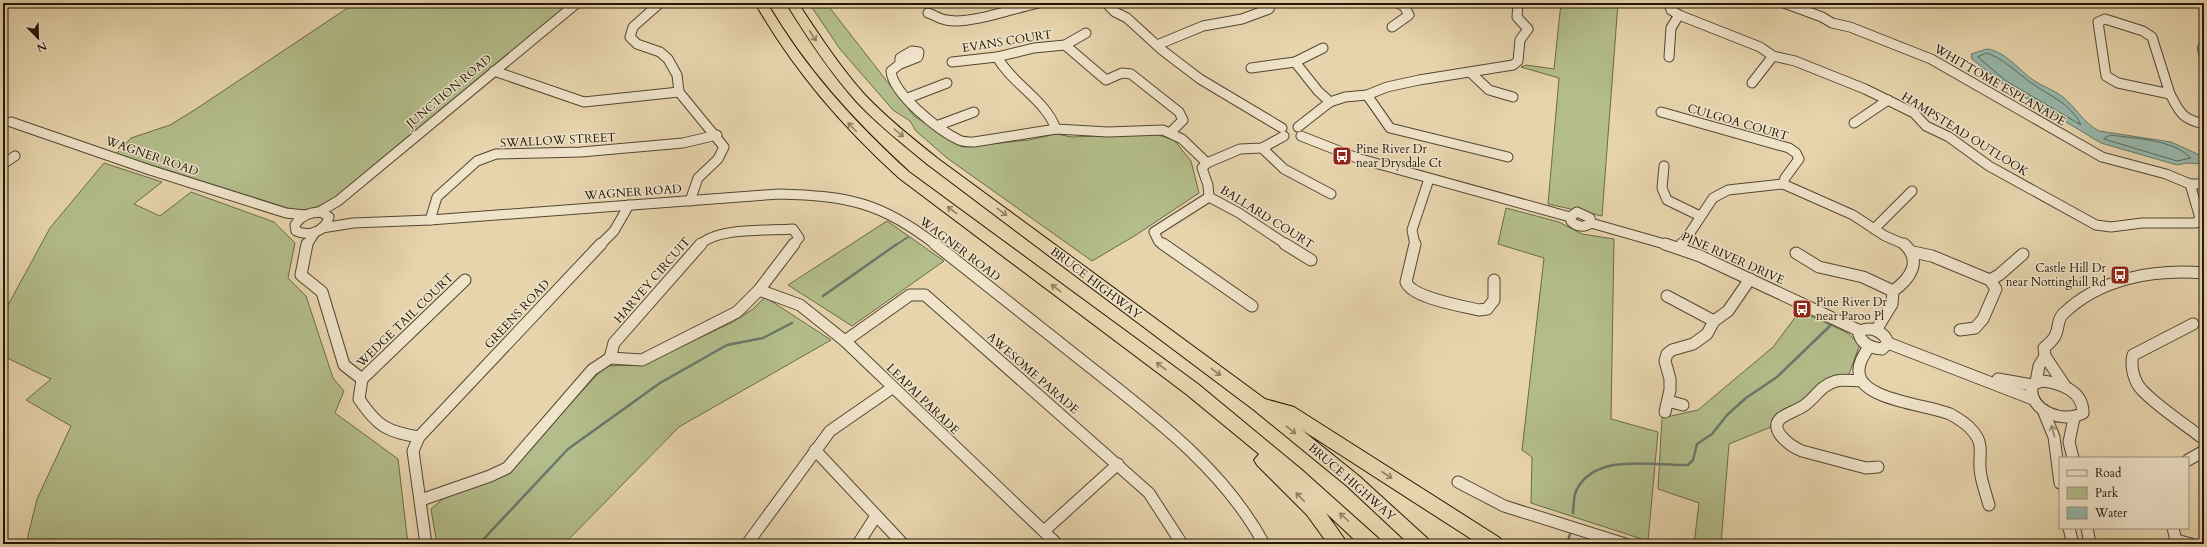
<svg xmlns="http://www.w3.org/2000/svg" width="2207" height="547" viewBox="0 0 2207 547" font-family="Cardo,serif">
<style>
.green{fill:#b3bd8b;stroke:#6a6a4a}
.water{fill:#97b8ac;stroke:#68786a}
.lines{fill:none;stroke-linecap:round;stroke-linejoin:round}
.shore{stroke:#5c685a;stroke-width:1}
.stream-far1{stroke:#68786a;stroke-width:2}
.stream{stroke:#68786a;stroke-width:2.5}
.minor-far1-casing{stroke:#534631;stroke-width:11}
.minor-casing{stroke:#534631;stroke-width:13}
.highway-casing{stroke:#221708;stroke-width:2}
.minor-far1{stroke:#efe3ca;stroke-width:9}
.minor{stroke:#efe3ca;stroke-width:11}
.highway{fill:#e7d4ad;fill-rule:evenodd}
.oneway{stroke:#8e7f63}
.oneway2{stroke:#938773}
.labels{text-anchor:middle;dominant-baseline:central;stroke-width:3;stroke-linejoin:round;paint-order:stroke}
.street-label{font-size:12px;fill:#221708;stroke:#efe3ca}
.poi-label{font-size:12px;fill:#221708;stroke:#efe3ca;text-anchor:start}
</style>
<rect width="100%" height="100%" fill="#e7d4ad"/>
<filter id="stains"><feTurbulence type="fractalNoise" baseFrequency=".005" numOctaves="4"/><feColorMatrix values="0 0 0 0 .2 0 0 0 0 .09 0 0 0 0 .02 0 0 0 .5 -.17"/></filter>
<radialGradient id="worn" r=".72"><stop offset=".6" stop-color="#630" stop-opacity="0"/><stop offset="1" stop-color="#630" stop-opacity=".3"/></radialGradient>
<!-- green -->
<g class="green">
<polygon points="355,3 571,3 334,199 312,209 297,211 116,154 131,138 170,125 196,109"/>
<polygon points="809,3 826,3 914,116 962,147 1029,140 1056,134 1072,137 1155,134 1174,140 1191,161 1199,193 1136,235 1092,261 947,158 916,131 910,121 893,110 840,49"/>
<polygon points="1561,3 1618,3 1602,216 1548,204 1559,78 1521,67 1526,65 1554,69"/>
<polygon points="104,163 162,182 134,204 160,216 191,192 274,222 295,243 288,278 306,296 333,378 344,391 335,413 398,459 408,544 26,544 37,499 71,426 26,400 51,379 3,356 3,330 7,307 50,228"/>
<polygon points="1506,208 1559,222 1582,234 1614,239 1611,419 1658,432 1648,541 1531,503 1532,457 1522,450 1544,258 1498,244"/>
<polygon points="887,221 944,261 852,326 788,285"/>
<polygon points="765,297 831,340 679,427 564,544 437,544 431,509 444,498 508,472 605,366 642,365 733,322 753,309"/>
<polygon points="1800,311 1846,332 1860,344 1849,374 1826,380 1802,400 1776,414 1771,427 1729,444 1721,544 1694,544 1699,503 1658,489 1662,418 1698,410 1773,347"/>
</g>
<!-- water -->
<g class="water">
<polygon points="2204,35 2204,68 2201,66 2197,47"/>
<path d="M1987,49C2005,51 2019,70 2033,80C2042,86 2054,90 2063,97C2076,108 2084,123 2099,131L2171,142L2204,157V164L2187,163L2177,165L2101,143L2003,84L1972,59L1971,54Z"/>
</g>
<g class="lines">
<!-- shore -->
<g class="shore">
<path d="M1987,53C2004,59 2016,72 2030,82C2049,96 2071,103 2081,125L2006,81L1978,57Z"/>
<path d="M2111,135C2136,139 2172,139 2191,158L2177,161L2104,139Z"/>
</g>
<!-- stream-far1 -->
<polyline class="stream-far1" points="896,245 908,237"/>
<!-- stream -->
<g class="stream">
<polyline points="823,296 897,244"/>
<path d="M1573,513C1574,505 1573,496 1577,489C1597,452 1654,466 1688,465L1693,460L1697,444L1712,434L1727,415L1746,398L1777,377L1833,323"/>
<polyline points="479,544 568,449 660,383 727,345 763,338 792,323"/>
<polyline points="1567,544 1570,534"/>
</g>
<!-- minor-far1 casing -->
<g class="minor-far1-casing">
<g id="minor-far1">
<polyline points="660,3 633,27 630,37 637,44 660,52 668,59 677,75 679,92 724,147 718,159 698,178 690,201"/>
<polyline points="1106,3 1115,12 1127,18 1162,50 1200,79 1282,128"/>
<polyline points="1669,3 1671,10 1679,15 1760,47 1773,56 1795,61 1865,89 1914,113 1926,126 1949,137 1989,166 2096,225 2111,227 2142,223 2196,223 2200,218 2190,184"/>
<polyline points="1784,3 1822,17 1832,23 1850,27 1931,59 2102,157 2166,174 2190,184 2204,184"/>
<path d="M928,13C934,15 940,19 946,20C970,25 1014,8 1038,3"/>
<polygon points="2105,19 2143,31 2152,37 2170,94 2118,83 2106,76 2098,22"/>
<polyline points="1392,27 1409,15 1404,6 1397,3"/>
<polyline points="1065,45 1106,80 1122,73 1131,74 1179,112 1183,120 1171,132"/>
<polyline points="1157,45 1203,26 1242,19 1269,9 1271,3"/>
<polygon points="912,51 919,52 918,57 900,64 900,58"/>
<path d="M997,57C1012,84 1045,99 1056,129"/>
<polyline points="1669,57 1671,28 1679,15"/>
<polyline points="952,62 997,57 1034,48 1065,45 1086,33"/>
<polyline points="1295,62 1318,91 1330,102"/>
<path d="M900,64L891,71C893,94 938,130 959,140C963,142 969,142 974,142L1056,129L1108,132L1163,130L1182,139L1207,163"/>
<polyline points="1251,68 1295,62 1323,48"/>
<polyline points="494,71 584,102 679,92"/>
<polyline points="1471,73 1489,90 1513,97"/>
<polyline points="1752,83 1773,56"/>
<path d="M2170,94C2180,113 2182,119 2204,124"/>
<polyline points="1367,95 1390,128 1508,157"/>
<polyline points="908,98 947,83"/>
<polyline points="1661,112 1789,148 1796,153 1799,159 1785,178 1783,184"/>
<polyline points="11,122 150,170 286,213 305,215"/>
<polyline points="1854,123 1888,100"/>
<polyline points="939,125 974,112"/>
<polyline points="1298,127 1330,102 1345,97 1367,95 1387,87 1419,80 1513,65 1518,61 1520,40 1528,29 1517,17 1518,3"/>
<polyline points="1301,136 1357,158 1570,217"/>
<polyline points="1262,148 1284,169 1331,194"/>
<polyline points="3,164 15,156"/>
<polyline points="1664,166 1662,188 1667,200 1700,216"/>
<polyline points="1209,197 1239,213 1287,245"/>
<polyline points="319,212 338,201 577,3"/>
<path d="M321,212L329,217C325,232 309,237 296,231L295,225C301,215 310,212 321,212Z"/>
<polyline points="1570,217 1577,212 1590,218 1591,223"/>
<path d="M1570,217L1571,221C1577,227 1584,228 1591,223"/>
<polyline points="430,220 437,197 477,161 496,154 581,152 683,143 717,135"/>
<polyline points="1591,223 1668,245"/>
<path d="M322,228L353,223L430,220L779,194C848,196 881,202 936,245"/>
<polyline points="1874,229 1912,191"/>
<polyline points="307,245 315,232"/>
<polyline points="600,245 614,231 629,205"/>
<path d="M700,245C717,227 768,231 793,229L799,238L793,245"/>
<polyline points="1164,245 1159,242 1154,232 1209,197 1208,185 1202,168 1207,163 1240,149 1262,148 1284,136"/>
<polyline points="1415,245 1412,230 1429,179"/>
<polyline points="1682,245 1713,198 1728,190 1783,184 1853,215 1885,236 1906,245"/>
</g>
</g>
<!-- minor casing -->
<g class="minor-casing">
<g id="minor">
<path d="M307,244L301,275L322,292L344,365L362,379L359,399C377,426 387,432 419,437"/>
<path d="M935,244C983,282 1032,321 1080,359C1148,413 1222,466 1264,544"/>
<polyline points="1163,244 1252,306"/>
<polyline points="1285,244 1311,260"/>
<path d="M1415,244L1406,282C1412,298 1462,306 1479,310L1487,309L1494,300V280"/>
<polyline points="1665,244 1700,256 1860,331"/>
<polyline points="1680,248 1682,244"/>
<polyline points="1913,252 1932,256 1990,280 1999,275 2023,254"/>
<polyline points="1796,253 1819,267 1863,277 1893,291"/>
<polyline points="759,290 800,305 845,341 1057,544"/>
<polyline points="1667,296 1714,321"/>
<path d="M2193,324L2133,355C2130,366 2134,382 2142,390C2158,407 2182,422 2201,437"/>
<path d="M1876,330L1892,304L1893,291C1910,279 1923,261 1904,244"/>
<polyline points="1960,330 1975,328 1983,319 1996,289 1990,280"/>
<path d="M1860,331L1859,334C1862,345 1872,348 1882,349L1888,343"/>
<path d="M1860,331C1871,326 1884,331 1888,343"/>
<polyline points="845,341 910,295 925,295 1149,493 1182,544"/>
<polyline points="1888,343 2033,399"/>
<path d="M1869,347C1864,354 1858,363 1859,372C1860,401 1932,405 1952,415C1957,418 1965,423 1969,427C1985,443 1979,450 1980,469C1981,481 1986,494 1989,505"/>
<polyline points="610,358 642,360 737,312 759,290 794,244"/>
<polyline points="610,358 614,343 701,244"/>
<polyline points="362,379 465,280"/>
<polyline points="1998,379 2032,385"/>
<path d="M1861,381C1853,381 1844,379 1836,381C1820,386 1817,396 1805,405C1798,410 1788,413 1781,418C1767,430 1792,447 1802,451L1866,468L1878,467"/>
<path d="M2042,381C2061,383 2083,391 2083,413C2063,424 2028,411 2032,385Z"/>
<polyline points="2036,382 2039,366 2045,356"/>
<path d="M2065,386L2045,356L2044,348C2048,344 2054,340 2056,334C2059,327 2057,320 2063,314C2100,278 2154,269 2204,273"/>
<polyline points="1668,401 1683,405"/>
<polyline points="2043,410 2054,437 2060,483"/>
<polyline points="1665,412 1670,390 1670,379 1665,361 1667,354 1672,350 1693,344 1707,334 1714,321 1728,311 1750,279"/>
<polyline points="815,450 903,544"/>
<polyline points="2073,458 2069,442 2074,418"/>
<polyline points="2188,460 2204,451"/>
<polyline points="1458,482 1504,506 1625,544"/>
<polyline points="421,500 490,476 507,468 592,370 610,358"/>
<polyline points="2069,528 2073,544"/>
<polyline points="2087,528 2090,544"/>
<polyline points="2173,528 2177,544"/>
<polyline points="1044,531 1118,464"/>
<polyline points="2176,540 2191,544"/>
<polyline points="426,544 413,451 419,437 601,244"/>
<polyline points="747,544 830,431 892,388"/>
<polyline points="858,544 876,516"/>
</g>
</g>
<!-- highway casing -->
<g class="highway-casing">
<g id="highway">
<path d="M755,3H767C805,68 853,121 909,172L1198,384L1302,470L1378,538L1381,544H1359L1326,513L1348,544H1328L1307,515L1257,465L1254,460L1259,454L1186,394L899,178C841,125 795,72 755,3Z"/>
<path d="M786,3H798C819,35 840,67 865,95C887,118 912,138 937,158L1265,399L1294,407L1500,538L1503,544H1479L1302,430L1359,476L1427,538L1430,544H1409L1347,486L1254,410L927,164C903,144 877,124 856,101C829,71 807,37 786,3Z"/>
</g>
</g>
<!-- minor-far1 -->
<use href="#minor-far1" class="minor-far1"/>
<!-- minor -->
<use href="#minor" class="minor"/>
<!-- highway -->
<use href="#highway" class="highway"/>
</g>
<!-- one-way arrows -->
<defs><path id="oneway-shaft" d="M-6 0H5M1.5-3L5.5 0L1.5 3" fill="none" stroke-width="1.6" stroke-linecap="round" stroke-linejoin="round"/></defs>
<g class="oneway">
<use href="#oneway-shaft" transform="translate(813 36) rotate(57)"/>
<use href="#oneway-shaft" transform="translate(852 127) rotate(-135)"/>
<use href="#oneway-shaft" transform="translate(899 133) rotate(40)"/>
<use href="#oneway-shaft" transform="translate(952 210) rotate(-143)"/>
<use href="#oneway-shaft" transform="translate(1002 212) rotate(36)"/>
<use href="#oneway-shaft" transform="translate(1056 288) rotate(-143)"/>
<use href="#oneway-shaft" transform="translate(1161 366) rotate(-143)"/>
<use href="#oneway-shaft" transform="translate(1216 372) rotate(37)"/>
<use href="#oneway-shaft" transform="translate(1291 430) rotate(39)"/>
<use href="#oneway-shaft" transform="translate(1387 475) rotate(33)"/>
<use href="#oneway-shaft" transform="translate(1300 497) rotate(-134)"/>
<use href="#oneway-shaft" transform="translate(1344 517) rotate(-138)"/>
</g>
<use class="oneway2" href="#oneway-shaft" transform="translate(2053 431) rotate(-105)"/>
<!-- icons -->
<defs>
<g id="bus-square" transform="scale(1)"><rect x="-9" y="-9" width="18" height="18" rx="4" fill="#8f2418" stroke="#efe3ca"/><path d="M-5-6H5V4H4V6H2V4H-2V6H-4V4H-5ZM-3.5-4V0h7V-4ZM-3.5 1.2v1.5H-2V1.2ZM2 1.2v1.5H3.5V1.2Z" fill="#fff"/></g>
</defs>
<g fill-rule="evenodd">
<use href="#bus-square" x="1342" y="156"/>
<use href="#bus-square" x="2120" y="275"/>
<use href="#bus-square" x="1802" y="309"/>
</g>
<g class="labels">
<!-- street labels -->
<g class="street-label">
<text transform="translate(1007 41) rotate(-9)">EVANS COURT</text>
<text transform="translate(2000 85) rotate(30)">WHITTOME ESPLANADE</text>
<text transform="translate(449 91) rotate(-40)">JUNCTION ROAD</text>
<text transform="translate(1738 122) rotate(16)">CULGOA COURT</text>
<text transform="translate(1965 134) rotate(32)">HAMPSTEAD OUTLOOK</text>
<text transform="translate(558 140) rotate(-3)">SWALLOW STREET</text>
<text transform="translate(152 156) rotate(19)">WAGNER ROAD</text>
<text transform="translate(633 192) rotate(-4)">WAGNER ROAD</text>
<text transform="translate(1267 217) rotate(32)">BALLARD COURT</text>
<text transform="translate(960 249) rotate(37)">WAGNER ROAD</text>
<text transform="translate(1733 258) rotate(24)">PINE RIVER DRIVE</text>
<text transform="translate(652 280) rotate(-49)">HARVEY CIRCUIT</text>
<text transform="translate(1096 283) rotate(37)">BRUCE HIGHWAY</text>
<text transform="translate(517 314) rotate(-47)">GREENS ROAD</text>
<text transform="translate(405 320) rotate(-44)">WEDGE TAIL COURT</text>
<text transform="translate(1033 373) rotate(41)">AWESOME PARADE</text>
<text transform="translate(923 399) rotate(44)">LEAPAI PARADE</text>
<text transform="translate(1352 482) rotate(41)">BRUCE HIGHWAY</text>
</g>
<!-- poi labels -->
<g class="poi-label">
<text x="1356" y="149">Pine River Dr<tspan x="1356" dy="14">near Drysdale Ct</tspan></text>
<text x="2106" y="268" text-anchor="end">Castle Hill Dr<tspan x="2106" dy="14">near Nottinghill Rd</tspan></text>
<text x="1816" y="302">Pine River Dr<tspan x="1816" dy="14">near Paroo Pl</tspan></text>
</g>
</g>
<!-- margin -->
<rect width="2207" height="547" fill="none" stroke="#e7d4ad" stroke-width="16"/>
<rect x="4" y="4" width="2199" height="539" fill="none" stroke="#221708" stroke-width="2"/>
<rect x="8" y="8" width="2191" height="531" fill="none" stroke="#221708"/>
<!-- legend -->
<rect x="2059" y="457" width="130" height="72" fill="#efe3ca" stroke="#9d917c"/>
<rect x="2067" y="470" width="20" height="6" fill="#efe3ca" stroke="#9d917c"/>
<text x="2095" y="477" font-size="12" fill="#221708">Road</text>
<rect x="2067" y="487" width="20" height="12" fill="#b3bd8b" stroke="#9d917c"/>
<text x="2095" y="497" font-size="12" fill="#221708">Park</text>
<rect x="2067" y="507" width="20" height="12" fill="#97b8ac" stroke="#9d917c"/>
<text x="2095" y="517" font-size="12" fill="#221708">Water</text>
<!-- north arrow -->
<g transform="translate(38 38) rotate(157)" stroke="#efe3ca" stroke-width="3" paint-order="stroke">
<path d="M0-3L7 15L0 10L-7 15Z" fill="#221708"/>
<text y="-6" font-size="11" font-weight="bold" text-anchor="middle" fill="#221708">N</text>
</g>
<rect width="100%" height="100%" filter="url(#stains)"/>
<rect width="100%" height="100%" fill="url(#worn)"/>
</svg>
